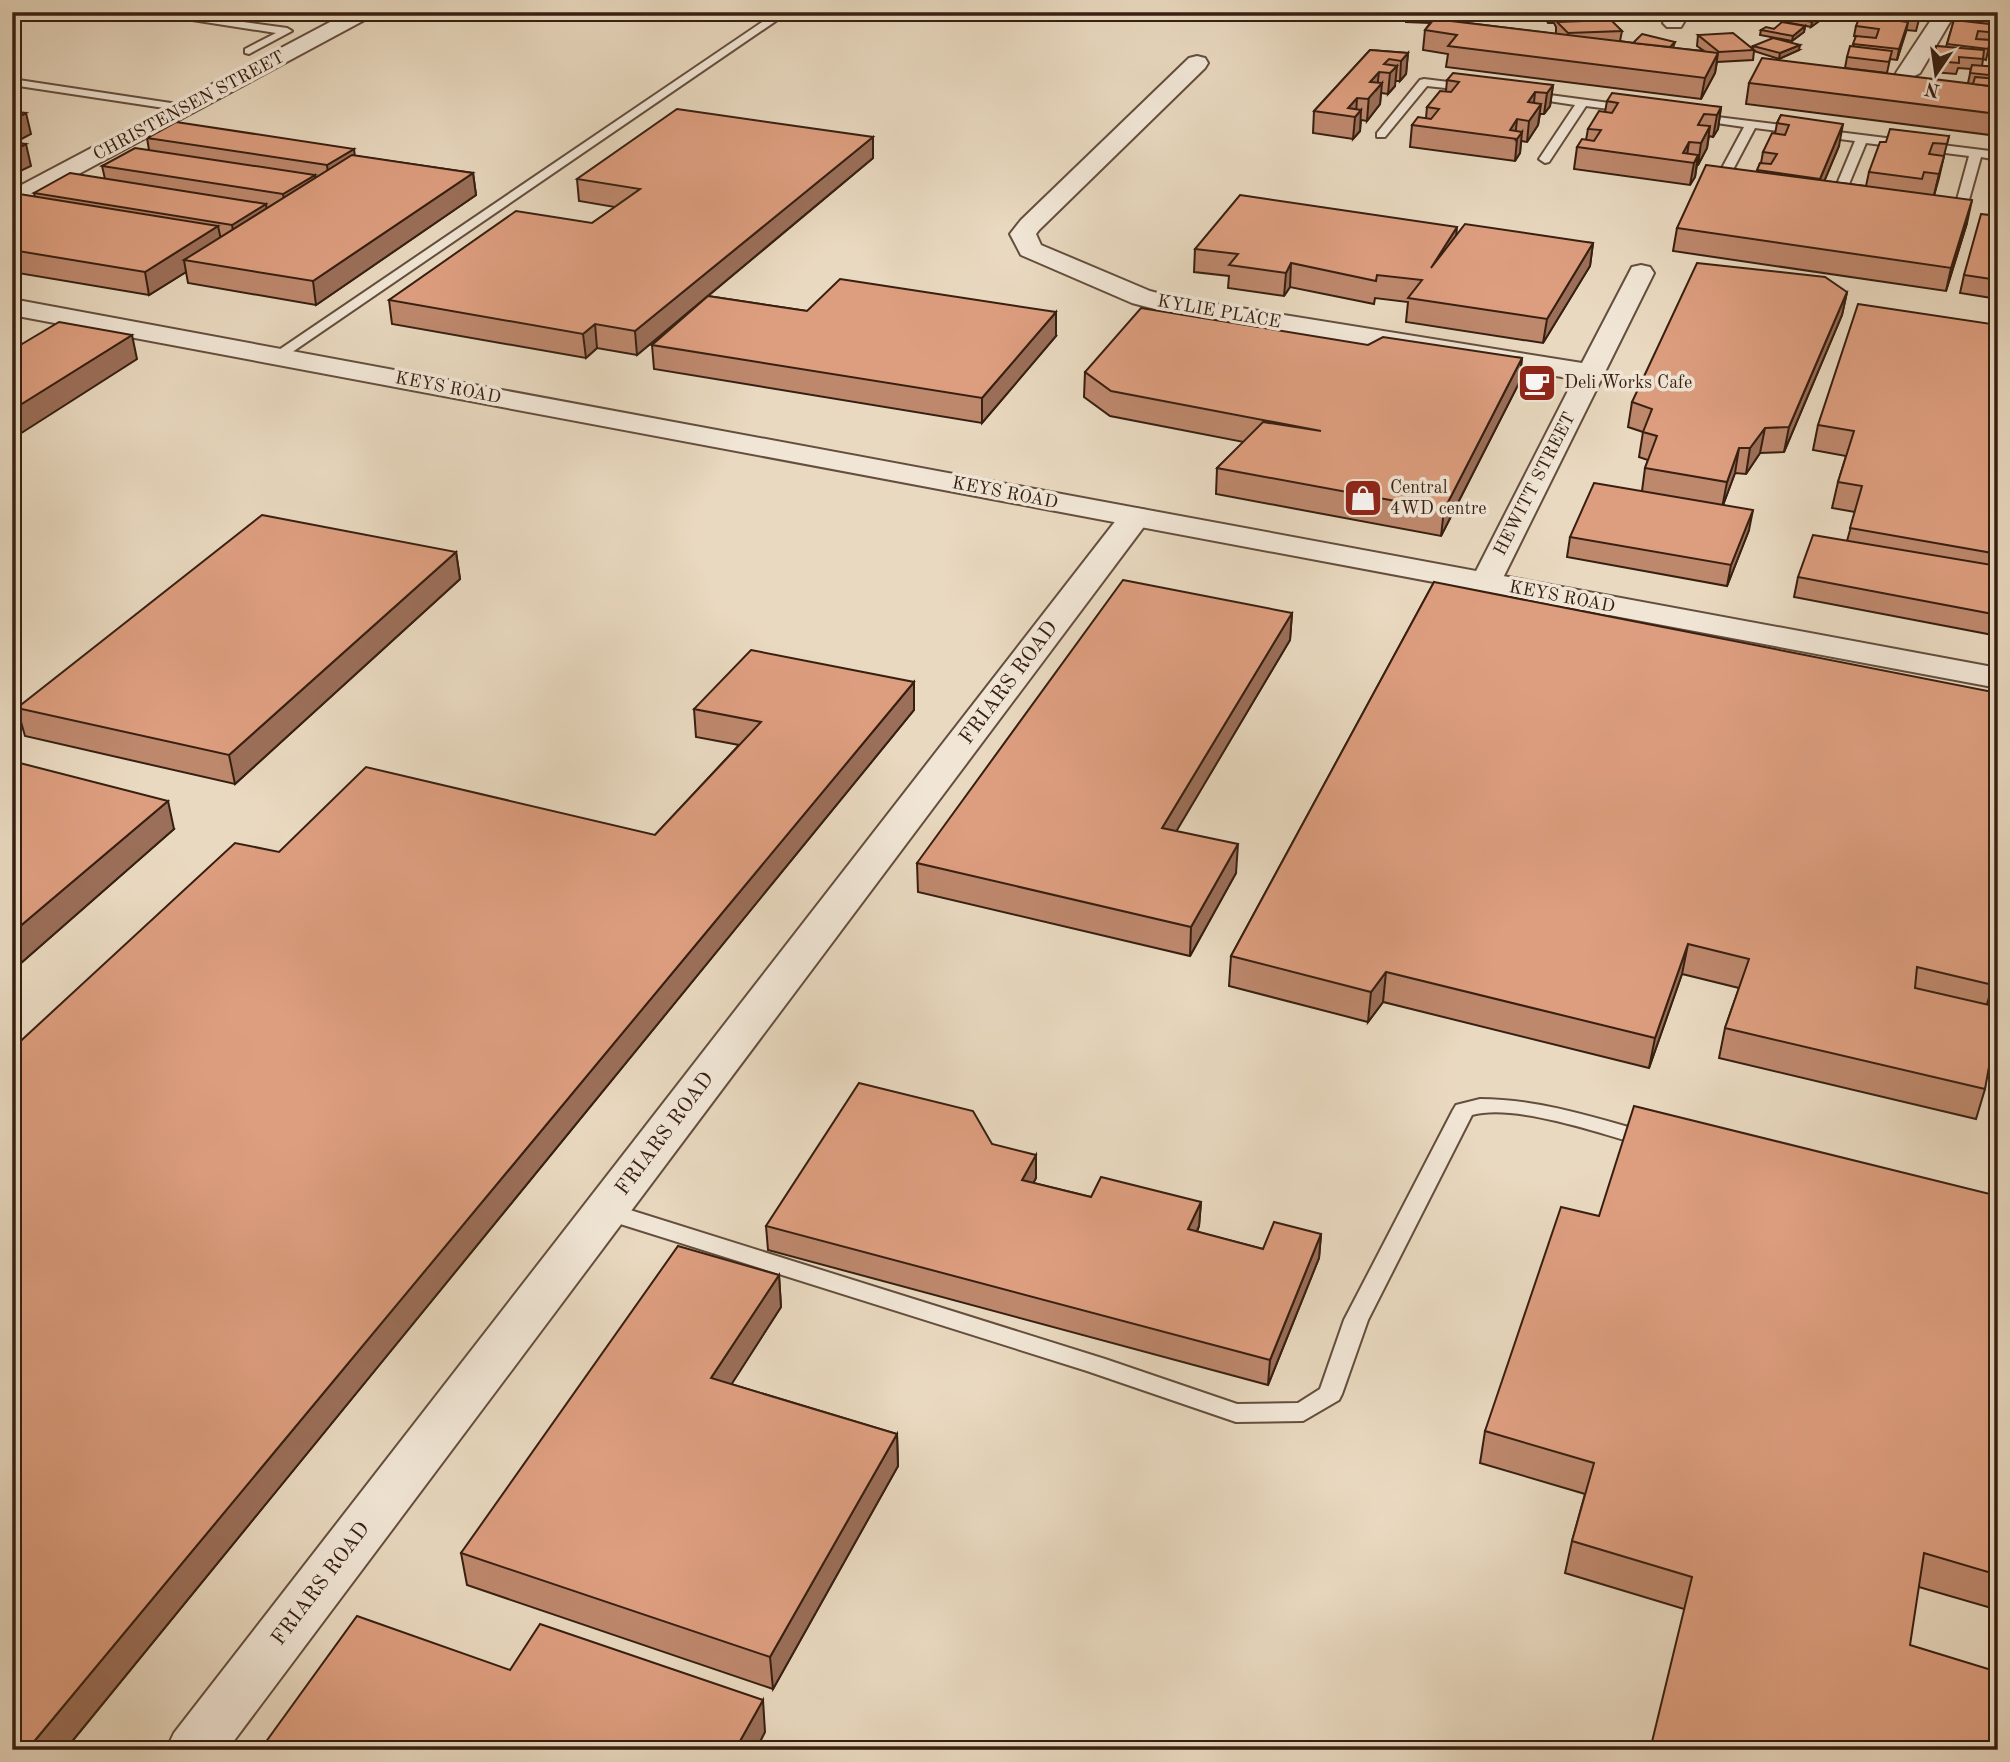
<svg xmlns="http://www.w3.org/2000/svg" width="2010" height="1762" viewBox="0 0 2010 1762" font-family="'Old Standard TT',serif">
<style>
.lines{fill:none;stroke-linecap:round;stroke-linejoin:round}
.service-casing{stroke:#644e3d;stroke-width:4}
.minor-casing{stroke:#644e3d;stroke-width:4}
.tertiary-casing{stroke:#644e3d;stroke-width:4}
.service{fill:#f1e6d6;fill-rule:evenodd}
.minor{fill:#f1e6d6;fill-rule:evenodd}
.tertiary{fill:#f1e6d6;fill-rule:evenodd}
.wall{fill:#be886d;stroke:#371f11;stroke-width:2}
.shaded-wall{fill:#9b6f59;stroke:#371f11;stroke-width:2}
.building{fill:#dd9e7f;stroke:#371f11;stroke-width:2}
.labels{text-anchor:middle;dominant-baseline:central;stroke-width:7;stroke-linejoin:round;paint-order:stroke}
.far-street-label{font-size:18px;fill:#371f11;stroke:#f1e6d6}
.far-poi-label{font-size:18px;fill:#371f11;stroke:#f1e6d6;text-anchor:start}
.street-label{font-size:21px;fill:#371f11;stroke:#f1e6d6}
</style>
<rect width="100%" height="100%" fill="#e9d9c0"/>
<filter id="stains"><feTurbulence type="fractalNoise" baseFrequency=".00286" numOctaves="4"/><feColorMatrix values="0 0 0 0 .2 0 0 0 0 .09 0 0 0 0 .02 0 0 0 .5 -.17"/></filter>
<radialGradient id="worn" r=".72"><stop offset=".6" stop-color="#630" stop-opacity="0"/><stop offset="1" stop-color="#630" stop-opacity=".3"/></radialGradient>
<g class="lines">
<!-- service casing -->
<g class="service-casing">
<g id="service">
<polygon points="141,12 171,12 287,28 292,31 249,54 245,53 245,49 276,33"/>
<polygon points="777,12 789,12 282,359 277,360 270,356"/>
<polygon points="12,79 184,105 190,108 184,111 12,85"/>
<polygon points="1424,79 1473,85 1479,88 1473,91 1427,86 1385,137 1377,137 1377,133 1420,80"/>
<polygon points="1527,92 1632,106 1638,109 1632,112 1586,106 1549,162 1545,163 1539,159 1575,105 1523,97 1523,93"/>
<polygon points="1693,114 1998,152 1998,160 1981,157 1965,214 1959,218 1953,214 1969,156 1866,143 1844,196 1838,200 1832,196 1855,141 1755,128 1727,181 1721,185 1715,181 1744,127 1689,119 1689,115"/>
<path d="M1480,1099C1540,1099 1599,1119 1657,1135L1660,1140L1657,1145L1649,1147C1604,1135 1517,1103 1472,1115L1368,1320L1342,1394L1339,1400L1303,1421L1236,1422L1087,1371L598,1217L595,1211L598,1205L606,1203L614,1205L1105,1359L1237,1404L1298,1403L1320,1389L1344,1320L1453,1110L1456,1105Z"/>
</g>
</g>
<!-- minor casing -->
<g class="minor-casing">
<g id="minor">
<polygon points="349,12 375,12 372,16 21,205 12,207 12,190"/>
<polygon points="1669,12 1690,12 1681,27 1667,27 1663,23"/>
<polygon points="1940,12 1998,12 1998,23 1959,20 1950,22 1920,73 1907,80 1899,78 1896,73 1935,14"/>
<polygon points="1197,56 1205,58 1208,63 1205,68 1039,230 1036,234 1041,245 1150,291 1172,297 1582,363 1632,267 1641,265 1650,267 1654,273 1497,590 1486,593 1475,590 1470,583 1574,379 1170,313 1132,303 1021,255 1010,234 1021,220 1189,58"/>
<polygon points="1135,508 1146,510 1151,517 1146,524 227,1750 166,1750 174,1733 1124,510"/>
</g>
</g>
<!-- tertiary casing -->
<g class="tertiary-casing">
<polygon id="tertiary" points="12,299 1998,668 1998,688 12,315"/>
</g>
<!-- service -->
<use href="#service" class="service"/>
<!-- minor -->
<use href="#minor" class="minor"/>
<!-- tertiary -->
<use href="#tertiary" class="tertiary"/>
</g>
<!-- wall -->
<g class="wall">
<polygon points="1320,12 1397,12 1394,20 1320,14"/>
<polygon points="1443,12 1444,20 1556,34 1556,27 1554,23 1548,23 1544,16 1544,12 1606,12 1609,17 1609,20 1622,31 1620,41 1633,43 1675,42 1673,48 1704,51 1697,46 1698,35 1753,48 1753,46 1799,50 1779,59 1754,51 1753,60 1717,62 1715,73 1701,99 1446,67 1448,54 1423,50 1425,30 1430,23 1406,22 1405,13"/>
<polygon points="1831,12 1858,12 1857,18 1830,15"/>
<polygon points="1872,12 1921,12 1916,31 1906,30 1897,60 1890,59 1887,73 1845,68 1847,57 1853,47 1856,36 1854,36 1856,26 1871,18"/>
<polygon points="1959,12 1998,12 1998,39 1996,44 1990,43 1986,60 1983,59 1982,66 1998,67 1998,136 1746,104 1749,83 1968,83 1971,69 1958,68 1956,74 1933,72 1936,46 1946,47 1954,20 1958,20"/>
<polygon points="1823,14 1822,19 1811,27 1774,20 1775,15"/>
<polygon points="1805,26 1804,32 1792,41 1760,35 1761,30"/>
<polygon points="1370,50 1408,53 1406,74 1400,81 1395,81 1395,86 1388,94 1381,93 1380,104 1367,121 1361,120 1360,131 1353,139 1313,133 1314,111"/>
<polygon points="1447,80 1553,85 1550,106 1544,114 1540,114 1538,125 1527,142 1521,141 1520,153 1515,161 1410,147 1412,125 1426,118 1427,107 1446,91"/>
<polygon points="1607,101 1721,107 1718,129 1713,137 1709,136 1707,148 1698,165 1697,165 1695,177 1690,185 1574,169 1577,147 1586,140 1588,129 1605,112"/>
<polygon points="1781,115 1839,146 1824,181 1866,186 1869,172 1886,142 1949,136 1934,195 1967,223 1946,291 1673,251 1677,228 1757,172 1760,163 1761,163 1763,152 1775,134 1777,123"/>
<polygon points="873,137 873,158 708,296 807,311 1056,336 982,423 654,369 652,345 704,299 637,355 597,348 586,358 392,324 389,300 592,223 615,207 579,201 577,179"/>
<polygon points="147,138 355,156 473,173 476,195 316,305 188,283 186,272 149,295 12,272 12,194 35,197 34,193 105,179 102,166 149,150"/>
<polygon points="1998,200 1998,299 1960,293 1964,275 1994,216"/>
<polygon points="1456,235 1593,243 1590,266 1543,343 1406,322 1408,302 1375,298 1374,304 1290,287 1284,296 1228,288 1229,276 1194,272 1195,249"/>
<polygon points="1847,292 1842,315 1784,452 1760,453 1746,474 1735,473 1723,505 1749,530 1727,586 1567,557 1570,537 1642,491 1645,468 1648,460 1639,457 1643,432 1628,427 1632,402"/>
<polygon points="1998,325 1998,636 1794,597 1798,577 1847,541 1855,512 1832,508 1838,482 1846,456 1813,450 1818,425"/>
<polygon points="1368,345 1522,358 1519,383 1441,536 1216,494 1217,468 1244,442 1110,416 1084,397 1085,372"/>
<polygon points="456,552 460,579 235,784 25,736 17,708"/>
<polygon points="1434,582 1993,985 1987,1004 1985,1089 1976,1119 1719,1058 1725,1028 1739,988 1682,974 1649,1068 1383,1002 1368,1022 1229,986 1231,956"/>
<polygon points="1292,613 1290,640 1176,831 1236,873 1190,956 918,892 917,863"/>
<polygon points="914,682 914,710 65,1750 279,852 655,835 739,745 696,737 694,709"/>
<polygon points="12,761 174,829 21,963 12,960"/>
<polygon points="992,1144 1036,1178 1033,1183 1091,1197 1201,1202 1199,1226 1197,1232 1263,1249 1321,1234 1319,1258 1268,1385 768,1250 766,1226"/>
<polygon points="1998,1196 1998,1610 1919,1587 1684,1609 1565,1573 1572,1541 1585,1494 1480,1463 1485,1431 1599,1216"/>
<polygon points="779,1275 781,1307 731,1384 897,1434 898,1466 773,1689 467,1585 461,1553"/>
</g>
<!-- shaded-wall -->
<g class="shaded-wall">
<polygon points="1823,14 1822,19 1811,27 1812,22"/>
<polygon points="1908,22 1906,32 1897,60 1899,49"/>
<polygon points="1805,26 1804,32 1792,41 1793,36"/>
<polygon points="1800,45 1799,50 1779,59 1780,53"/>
<polygon points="1408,53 1406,74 1400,81 1401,61"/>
<polygon points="1718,53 1715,73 1701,99 1705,78"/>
<polygon points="1397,66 1395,86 1388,94 1390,73"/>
<polygon points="1379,72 1377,89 1382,83 1380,104 1367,121 1370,82"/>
<polygon points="1553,85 1550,106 1544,114 1547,93"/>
<polygon points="1535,92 1533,113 1528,102"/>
<polygon points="1357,98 1356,116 1361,110 1360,131 1353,139 1355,117 1348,108"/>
<polygon points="1541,104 1538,125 1527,142 1529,121"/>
<polygon points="1721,107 1718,129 1713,137 1717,115"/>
<polygon points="26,113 31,134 12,144 12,120"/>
<polygon points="1517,119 1515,139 1510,130"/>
<polygon points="1843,124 1839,146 1816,201 1820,179"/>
<polygon points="1710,126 1707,148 1698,165 1701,143"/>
<polygon points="1522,132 1520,153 1515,161 1517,139"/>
<polygon points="873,137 873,158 637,355 635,331"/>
<polygon points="1689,142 1686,162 1683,153"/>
<polygon points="26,144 31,166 12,175 12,151"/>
<polygon points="354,149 356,165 329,182 327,165"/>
<polygon points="1698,155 1695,177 1690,185 1694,163"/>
<polygon points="1944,156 1939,178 1934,196 1939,174"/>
<polygon points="473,173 476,195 316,305 313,281"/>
<polygon points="315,175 317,192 286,212 283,194"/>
<polygon points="1972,200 1967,223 1946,291 1951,268"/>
<polygon points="266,204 268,221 235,242 232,225"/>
<polygon points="218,226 223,249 184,260 186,272 149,295 145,272"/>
<polygon points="1457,227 1455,249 1431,268"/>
<polygon points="1593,243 1590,266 1543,343 1547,319"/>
<polygon points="1291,263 1290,287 1284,296 1286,273"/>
<polygon points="1847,292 1842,315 1784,452 1789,427"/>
<polygon points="1056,312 1056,336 982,423 982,398"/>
<polygon points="12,318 17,338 12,341"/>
<polygon points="595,324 597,348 586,358 583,334"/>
<polygon points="132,335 137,359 12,439 12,410"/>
<polygon points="1522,358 1519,383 1441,536 1444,510"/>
<polygon points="1765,428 1760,453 1746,474 1750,448"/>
<polygon points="1739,448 1735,473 1722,508 1727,482"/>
<polygon points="1753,510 1749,530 1727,586 1731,565"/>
<polygon points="456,552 460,579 235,784 229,755"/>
<polygon points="1292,613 1290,640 1161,857 1162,828"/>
<polygon points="914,682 914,710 65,1750 27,1750"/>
<polygon points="168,801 174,829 21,963 12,933"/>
<polygon points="1238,844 1236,873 1190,956 1191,927"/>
<polygon points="1688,944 1682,974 1649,1068 1655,1038"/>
<polygon points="1386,972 1383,1002 1368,1022 1371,992"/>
<polygon points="1036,1155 1036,1178 1022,1204 1022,1180"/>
<polygon points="1201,1202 1199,1226 1187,1253 1188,1229"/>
<polygon points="1321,1234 1319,1258 1268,1385 1270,1360"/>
<polygon points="779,1275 781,1307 715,1410 711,1378"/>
<polygon points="897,1434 898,1466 773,1689 770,1657"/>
<polygon points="763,1700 765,1732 756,1750 735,1750"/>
</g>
<!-- building -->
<g class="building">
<polygon points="1406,12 1443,12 1444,18 1407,17"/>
<polygon points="1549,12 1606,12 1609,17 1558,17 1556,13"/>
<polygon points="1779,12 1816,12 1823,14 1812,22 1775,15"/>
<polygon points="1872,12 1921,12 1919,21 1871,16"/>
<polygon points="1960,12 1998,12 1998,22 1960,18"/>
<polygon points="1860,16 1908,22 1899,49 1853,44 1856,36 1876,38 1879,29 1856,26"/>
<polygon points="1434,19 1718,53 1705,78 1448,46 1457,35 1425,30"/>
<polygon points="1611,20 1622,31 1568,33 1557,22"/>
<polygon points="1954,20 1998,25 1998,33 1978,31 1976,39 1991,40 1988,49 1947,44"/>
<polygon points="1782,22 1805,26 1793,36 1761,30 1766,27 1774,29"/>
<polygon points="1733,33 1754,50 1719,52 1698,35"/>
<polygon points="1642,34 1675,42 1670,47 1633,43"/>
<polygon points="1773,38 1800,45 1780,53 1753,46"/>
<polygon points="1850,46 1892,51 1889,62 1847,57"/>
<polygon points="1936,46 1984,50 1983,59 1959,57 1959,63 1935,61"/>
<polygon points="1370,50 1408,53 1401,61 1389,59 1384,64 1397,66 1390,73 1379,72 1370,82 1382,83 1368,99 1357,98 1348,108 1361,110 1355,117 1314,111"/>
<polygon points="1762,58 1998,87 1998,114 1749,83"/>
<polygon points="1972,65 1998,67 1998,76 1970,73"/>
<polygon points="1453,73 1553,85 1547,93 1535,92 1528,102 1541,104 1529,121 1517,119 1510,130 1522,132 1517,139 1412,125 1418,117 1431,119 1439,109 1427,107 1440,91 1451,92 1459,82 1447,80"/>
<polygon points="1975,77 1998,79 1998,87 1973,84"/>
<polygon points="1612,93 1721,107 1717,115 1704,114 1698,125 1710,126 1701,143 1689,142 1683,153 1698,155 1694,163 1577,147 1582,139 1594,141 1601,130 1588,129 1599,111 1612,113 1618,103 1607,101"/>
<polygon points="677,109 873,137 635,331 595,324 583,334 389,300 516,211 592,223 640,189 577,179"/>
<polygon points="12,111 26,113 12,120"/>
<polygon points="1781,115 1843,124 1820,179 1757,170 1760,163 1771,164 1777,154 1763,152 1772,133 1785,135 1789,125 1777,123"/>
<polygon points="176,122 354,149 327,165 147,138"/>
<polygon points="1890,129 1949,136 1947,144 1933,143 1929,154 1944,156 1939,174 1924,172 1922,179 1869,172 1880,142 1886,142"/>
<polygon points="12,142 26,144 12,151"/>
<polygon points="135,148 315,175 283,194 102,166"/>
<polygon points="352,155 473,173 313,281 184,260"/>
<polygon points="1706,165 1972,200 1951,268 1677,228"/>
<polygon points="70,173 266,204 232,225 34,193"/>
<polygon points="13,193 218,226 145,272 12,250"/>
<polygon points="1240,195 1457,227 1431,268 1465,224 1593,243 1547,319 1408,298 1422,280 1377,275 1376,281 1291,263 1286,273 1229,265 1238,254 1195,249"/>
<polygon points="1981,214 1998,216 1998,280 1964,275"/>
<polygon points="1697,263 1825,277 1847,292 1789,427 1765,428 1750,448 1739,448 1727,482 1645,468 1657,436 1643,432 1652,409 1632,402"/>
<polygon points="840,279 1056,312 982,398 652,345 708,296 807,311"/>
<polygon points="1858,304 1998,325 1998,554 1850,528 1862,486 1838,482 1854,431 1818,425"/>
<polygon points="1141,308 1368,345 1383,337 1522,358 1444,510 1217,468 1263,422 1321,431 1111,391 1085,372"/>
<polygon points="59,322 132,335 12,410 12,350"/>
<polygon points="1594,483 1753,510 1731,565 1570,537"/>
<polygon points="262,515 456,552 229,755 17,708"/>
<polygon points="1813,535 1998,566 1998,615 1798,577"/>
<polygon points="1123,580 1292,613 1162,828 1238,844 1191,927 917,863"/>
<polygon points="1434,582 1998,693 1998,952 1993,985 1917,967 1915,988 1998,1007 1998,1017 1985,1089 1725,1028 1749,959 1688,944 1655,1038 1386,972 1371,992 1231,956"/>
<polygon points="751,650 914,682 27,1750 12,1750 12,1049 235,843 279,852 366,767 655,835 761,722 694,709"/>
<polygon points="12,761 168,801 12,933"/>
<polygon points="859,1083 973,1111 992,1144 1036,1155 1022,1180 1091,1197 1101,1177 1201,1202 1188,1229 1263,1249 1274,1222 1321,1234 1270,1360 766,1226"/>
<polygon points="1634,1106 1998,1196 1998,1575 1924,1553 1910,1645 1998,1672 1998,1750 1650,1750 1692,1577 1572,1541 1594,1463 1485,1431 1561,1207 1599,1216"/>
<polygon points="678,1246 779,1275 711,1378 897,1434 770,1657 461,1553"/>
<polygon points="357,1616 510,1670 540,1624 763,1700 735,1750 260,1750"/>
</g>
<!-- icons -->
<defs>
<g id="cafe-square" transform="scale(2.0125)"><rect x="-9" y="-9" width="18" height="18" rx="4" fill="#8f2418" stroke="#f1e6d6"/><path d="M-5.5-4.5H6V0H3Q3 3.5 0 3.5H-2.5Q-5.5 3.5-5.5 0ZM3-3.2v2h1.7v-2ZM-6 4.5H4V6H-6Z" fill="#fff"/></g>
<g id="shop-square" transform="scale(2.0125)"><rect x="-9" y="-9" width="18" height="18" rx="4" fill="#8f2418" stroke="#f1e6d6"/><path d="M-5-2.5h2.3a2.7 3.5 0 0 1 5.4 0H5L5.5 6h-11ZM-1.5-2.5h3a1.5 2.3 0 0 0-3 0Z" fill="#fff"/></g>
</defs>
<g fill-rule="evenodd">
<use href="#cafe-square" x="1537" y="383"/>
<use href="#shop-square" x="1363" y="498"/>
</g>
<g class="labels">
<!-- far-street labels -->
<g class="far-street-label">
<text transform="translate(189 106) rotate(-28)">CHRISTENSEN STREET</text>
<text transform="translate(1219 312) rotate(10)">KYLIE PLACE</text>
<text transform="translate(448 388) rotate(11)">KEYS ROAD</text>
<text transform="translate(1535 484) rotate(-63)">HEWITT STREET</text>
<text transform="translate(1005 493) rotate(11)">KEYS ROAD</text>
<text transform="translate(1562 597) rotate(11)">KEYS ROAD</text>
</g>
<!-- far-poi labels -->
<g class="far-poi-label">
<text x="1564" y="383">Deli Works Cafe</text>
<text x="1390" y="488">Central<tspan x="1390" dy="21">4WD centre</tspan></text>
</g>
<!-- street labels -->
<g class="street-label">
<text transform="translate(1009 683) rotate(-53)">FRIARS ROAD</text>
<text transform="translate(665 1134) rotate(-53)">FRIARS ROAD</text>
<text transform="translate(321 1584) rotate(-53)">FRIARS ROAD</text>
</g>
</g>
<!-- margin -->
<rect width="2010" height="1762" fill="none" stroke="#e9d9c0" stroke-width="42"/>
<rect x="14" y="14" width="1982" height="1734" fill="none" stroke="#371f11" stroke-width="3.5"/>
<rect x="21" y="21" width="1968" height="1720" fill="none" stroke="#371f11" stroke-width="2"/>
<!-- north arrow -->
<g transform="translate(1936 74) rotate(193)" stroke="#f1e6d6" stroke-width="5" paint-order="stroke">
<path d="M0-5L12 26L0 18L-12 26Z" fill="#371f11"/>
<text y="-10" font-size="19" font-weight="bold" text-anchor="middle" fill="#371f11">N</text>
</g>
<rect width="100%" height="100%" filter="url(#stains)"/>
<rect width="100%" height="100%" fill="url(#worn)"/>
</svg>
